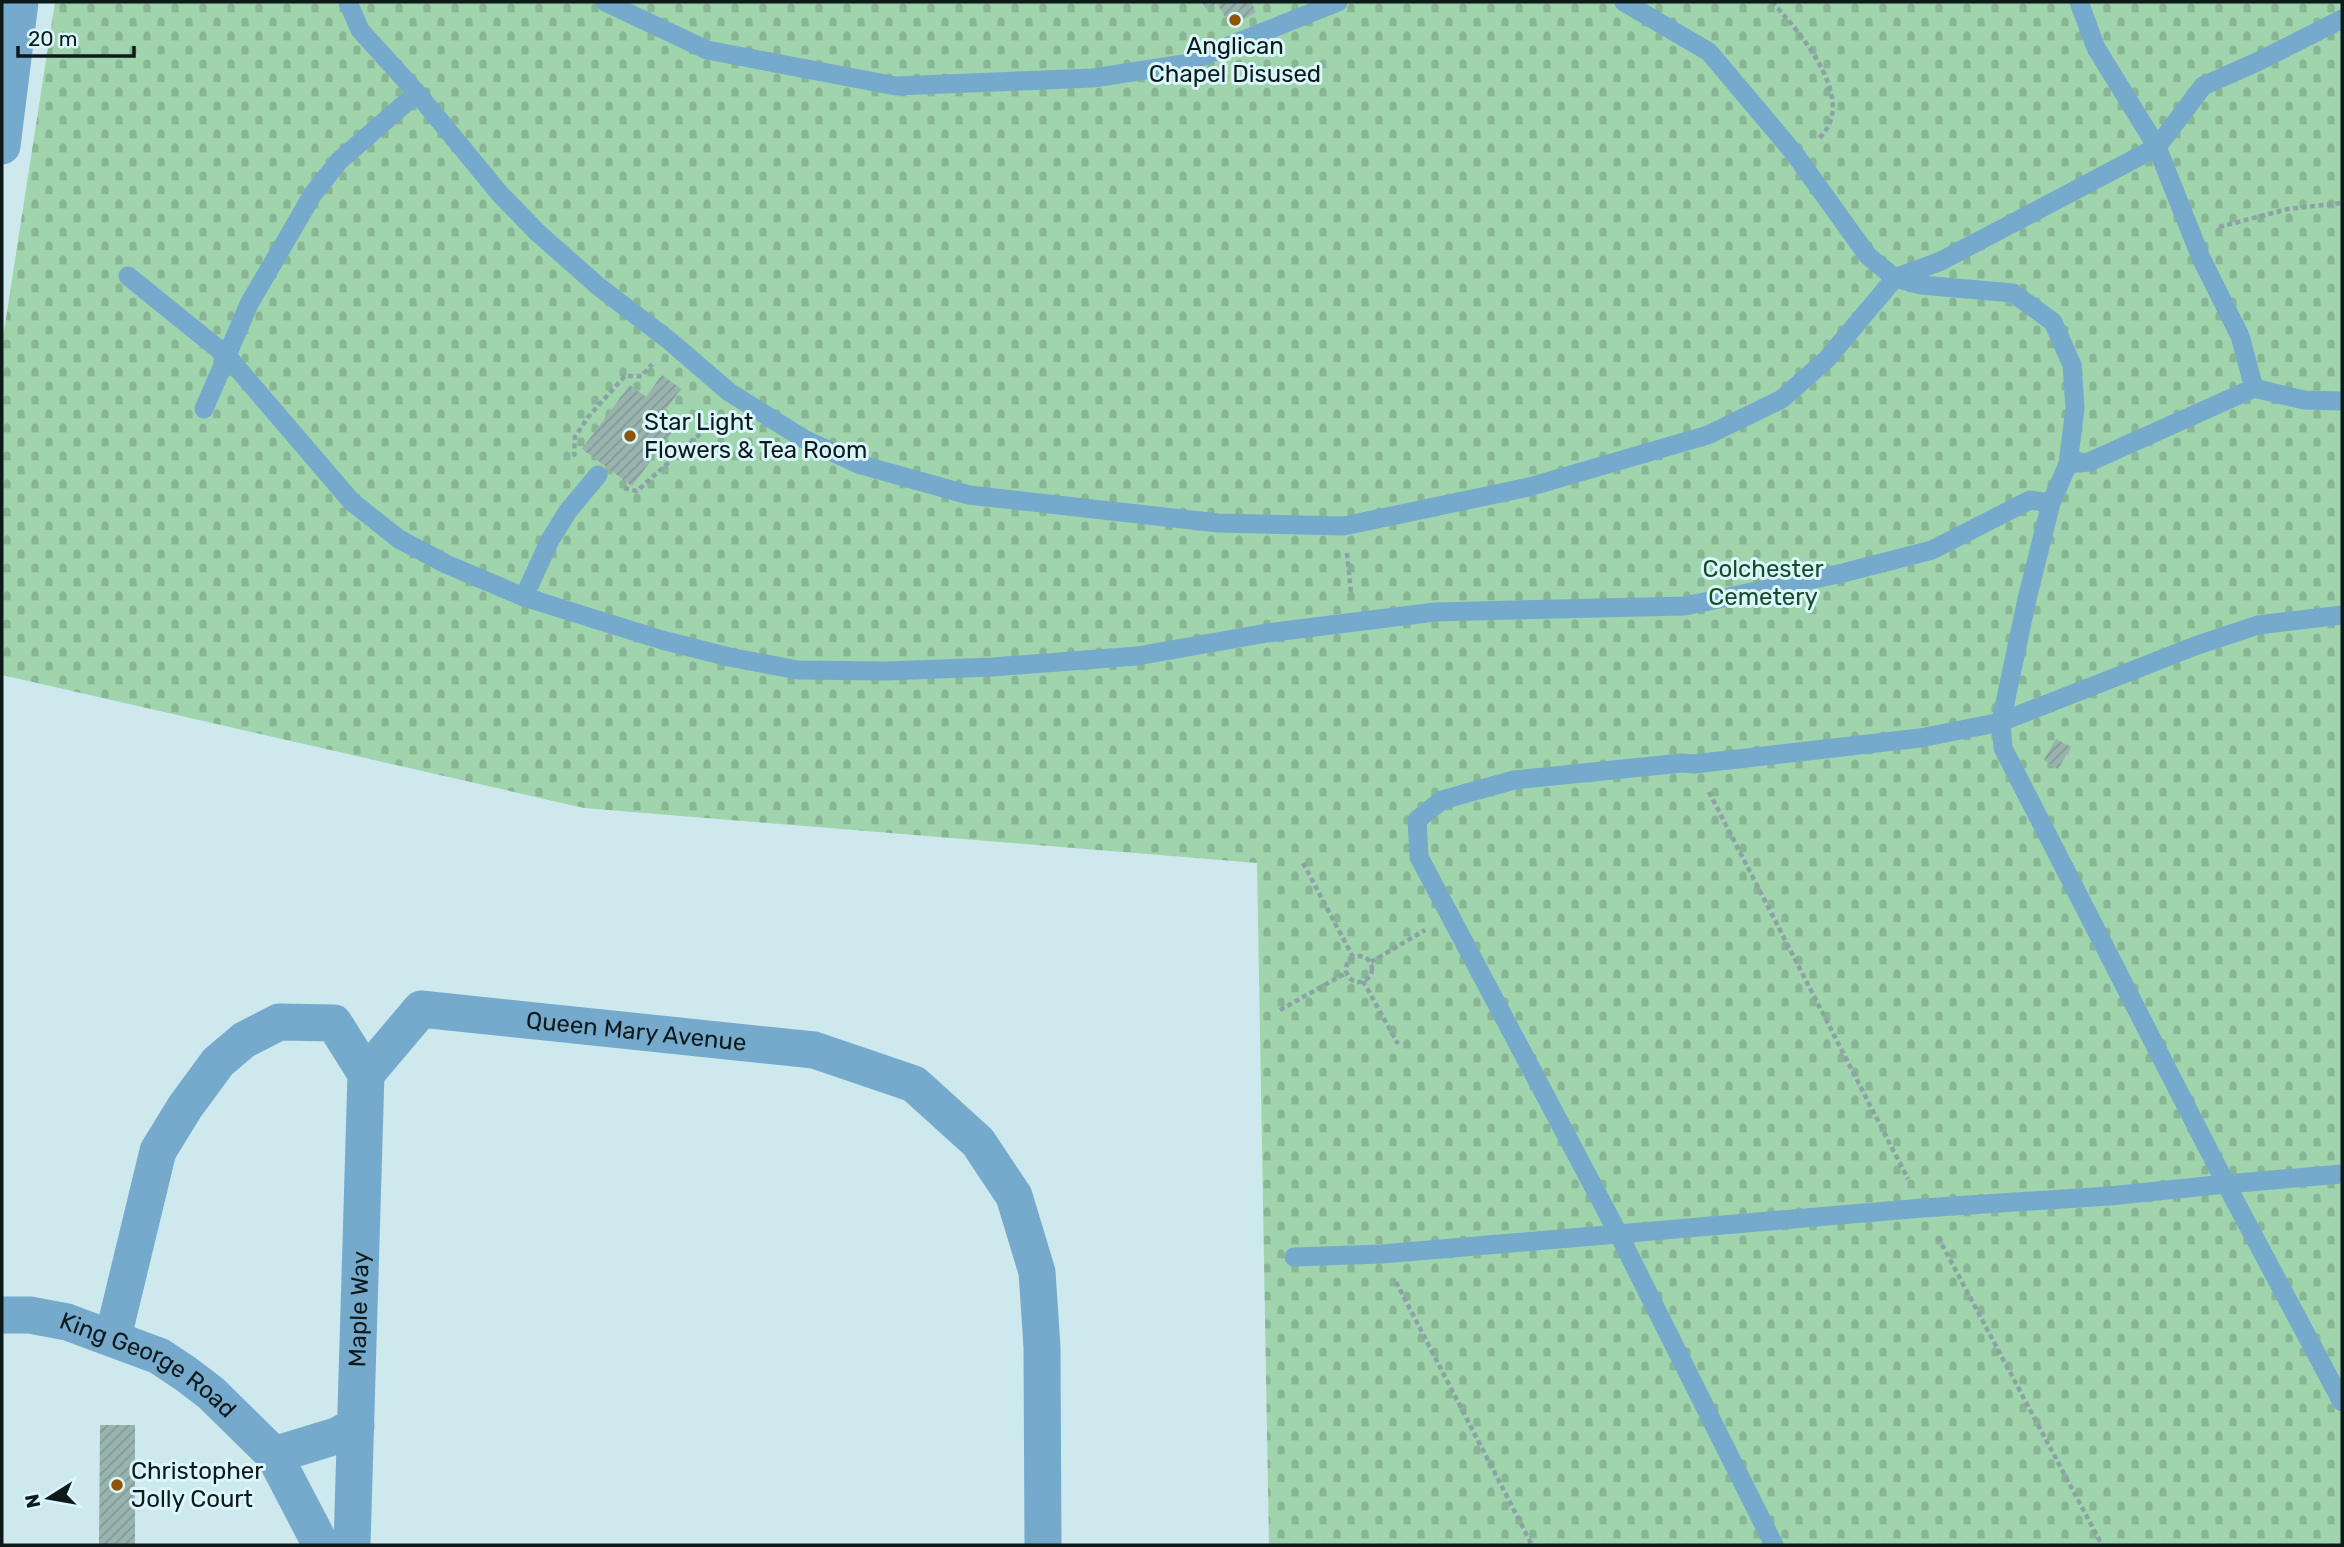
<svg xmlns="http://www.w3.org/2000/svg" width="2344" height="1547" viewBox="0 0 2344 1547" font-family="Rubik,sans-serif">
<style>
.cemetery{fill:url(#cemetery-stones)}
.building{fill:url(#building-hatch)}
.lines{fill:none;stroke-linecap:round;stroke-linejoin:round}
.path{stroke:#8ca2a6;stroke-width:4.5;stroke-dasharray:5 3.5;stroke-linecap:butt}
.lane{stroke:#76aacc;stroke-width:19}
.street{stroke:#76aacc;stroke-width:37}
.poi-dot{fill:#8c5508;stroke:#daf7fc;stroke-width:2.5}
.labels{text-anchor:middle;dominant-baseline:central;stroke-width:6;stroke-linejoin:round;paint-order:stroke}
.poi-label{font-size:24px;fill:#0e191a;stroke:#daf7fc;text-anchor:start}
.park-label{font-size:24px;fill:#164b29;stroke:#daf7fc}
.street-label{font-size:24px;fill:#0e191a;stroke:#daf7fc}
</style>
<defs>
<pattern id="cemetery-stones" width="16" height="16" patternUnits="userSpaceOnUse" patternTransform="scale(1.75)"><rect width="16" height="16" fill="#9fd4ac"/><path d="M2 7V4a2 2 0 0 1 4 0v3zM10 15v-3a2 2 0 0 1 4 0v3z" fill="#88b593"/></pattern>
<pattern id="building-hatch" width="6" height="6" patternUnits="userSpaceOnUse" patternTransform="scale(1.75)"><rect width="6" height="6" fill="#99b3ae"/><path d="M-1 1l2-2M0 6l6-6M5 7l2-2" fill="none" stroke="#839995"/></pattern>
</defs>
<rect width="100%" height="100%" fill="#cde9ee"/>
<!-- cemetery -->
<polygon class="cemetery" points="55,2 2342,2 2342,1545 1269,1545 1257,863 584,808 2,675 2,344"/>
<!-- building -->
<g class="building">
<polygon points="1202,2 1251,2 1256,12 1231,27 1217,3 1206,9"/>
<polygon points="662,375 681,389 663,413 678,424 632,486 582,449 630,385 646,397"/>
<polygon points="2056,739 2071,747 2058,769 2044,760"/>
<polygon points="100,1425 135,1425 135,1545 99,1545"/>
</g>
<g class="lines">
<!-- path -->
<g class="path">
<path d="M1772,2C1799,31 1861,102 1818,139"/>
<polyline points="2219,227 2288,209 2342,203"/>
<polyline points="576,456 574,454 575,437 588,417 625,376 642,376 652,364"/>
<polyline points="624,488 637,491 711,424 715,418"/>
<polyline points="1347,553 1351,593"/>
<polyline points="1709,792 1908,1179"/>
<polyline points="1303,863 1353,957"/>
<circle cx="1359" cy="969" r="13"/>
<polyline points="1371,962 1425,930"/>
<polyline points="1363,981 1398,1044"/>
<polyline points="1280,1010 1346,973"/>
<polyline points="1938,1237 2102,1545"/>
<polyline points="1396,1282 1532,1545"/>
</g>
<!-- lane -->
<g class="lane">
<polyline points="348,2 360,30 417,93 500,194 538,233 598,286 671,342 729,392 804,439 858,464 969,495 1218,523 1344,526 1529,487 1708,435 1782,399 1827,359 1895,278 1941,261 2157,147 2096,48 2079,2"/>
<polyline points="605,2 707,50 896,86 1093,78 1184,64 1338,2"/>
<polyline points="1624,2 1709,52 1794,153 1868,256 1895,278 1921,285 2013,293 2053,322 2072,365 2075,408 2068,464 2051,503 2027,599 2001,722 2003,748 2226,1184 2342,1174"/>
<polyline points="128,276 227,356 352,502 399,539 446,564 524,597 550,540 568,511 598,475"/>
<polyline points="2254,388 2304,400 2342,401"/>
<polyline points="204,409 249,304 313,194 339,161 417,93"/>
<polyline points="2068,464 2089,462 2254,388 2240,336 2201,258 2157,147 2203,86 2257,62 2342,19"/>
<polyline points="524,597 662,640 729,657 798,670 887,671 993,667 1137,656 1267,633 1435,612 1685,606 1843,573 1932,550 2030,500 2051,503"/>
<polyline points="1294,1257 1382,1254 1923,1208 2109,1196 2226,1184 2342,1402"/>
<polyline points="1774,1545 1618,1233 1419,857 1417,820 1442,800 1514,780 1682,763 1694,764 1920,738 2001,722 2195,646 2258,625 2342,615"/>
</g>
<!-- street -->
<g class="street">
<polyline points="2,146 20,2"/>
<path id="s1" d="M2,1315H30L67,1322L159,1356L186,1374L211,1393L274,1455L321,1545"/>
<path id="s2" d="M113,1337L158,1151L185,1107L218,1062L244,1040L279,1022L334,1023L366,1074L421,1009L814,1050L914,1084L978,1142L1014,1196L1037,1272L1042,1347L1043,1545"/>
<polyline points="274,1455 336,1436 356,1426"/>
<path id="s3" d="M352,1545L366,1074"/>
</g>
</g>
<!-- markers -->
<g class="poi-dot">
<circle cx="1235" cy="20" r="7"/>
<circle cx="630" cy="436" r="7"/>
<circle cx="117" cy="1485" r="7"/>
</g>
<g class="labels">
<!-- poi labels -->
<g class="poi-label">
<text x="1235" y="46" text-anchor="middle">Anglican<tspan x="1235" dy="28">Chapel Disused</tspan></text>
<text x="644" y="422">Star Light<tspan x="644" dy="28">Flowers &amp; Tea Room</tspan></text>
<text x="131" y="1471">Christopher<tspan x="131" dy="28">Jolly Court</tspan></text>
</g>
<!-- park labels -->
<g class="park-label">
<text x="1763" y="569">Colchester<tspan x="1763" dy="28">Cemetery</tspan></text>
</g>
<!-- street labels -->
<g class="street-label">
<text stroke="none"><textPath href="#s2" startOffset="789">Queen Mary Avenue</textPath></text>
<text stroke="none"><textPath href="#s3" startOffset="236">Maple Way</textPath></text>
<text stroke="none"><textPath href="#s1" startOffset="158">King George Road</textPath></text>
</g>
</g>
<!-- border -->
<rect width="2344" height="1547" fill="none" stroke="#0e191a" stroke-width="7"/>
<!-- north arrow -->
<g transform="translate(49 1498) rotate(259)" stroke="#daf7fc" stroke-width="5" paint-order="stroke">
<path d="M0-5L12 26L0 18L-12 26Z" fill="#0e191a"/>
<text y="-10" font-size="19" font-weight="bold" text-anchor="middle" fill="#0e191a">N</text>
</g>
<!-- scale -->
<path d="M18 46v10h116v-10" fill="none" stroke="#0e191a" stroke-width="3.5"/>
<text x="28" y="46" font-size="21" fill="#0e191a" stroke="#daf7fc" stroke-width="5" paint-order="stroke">20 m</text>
</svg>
